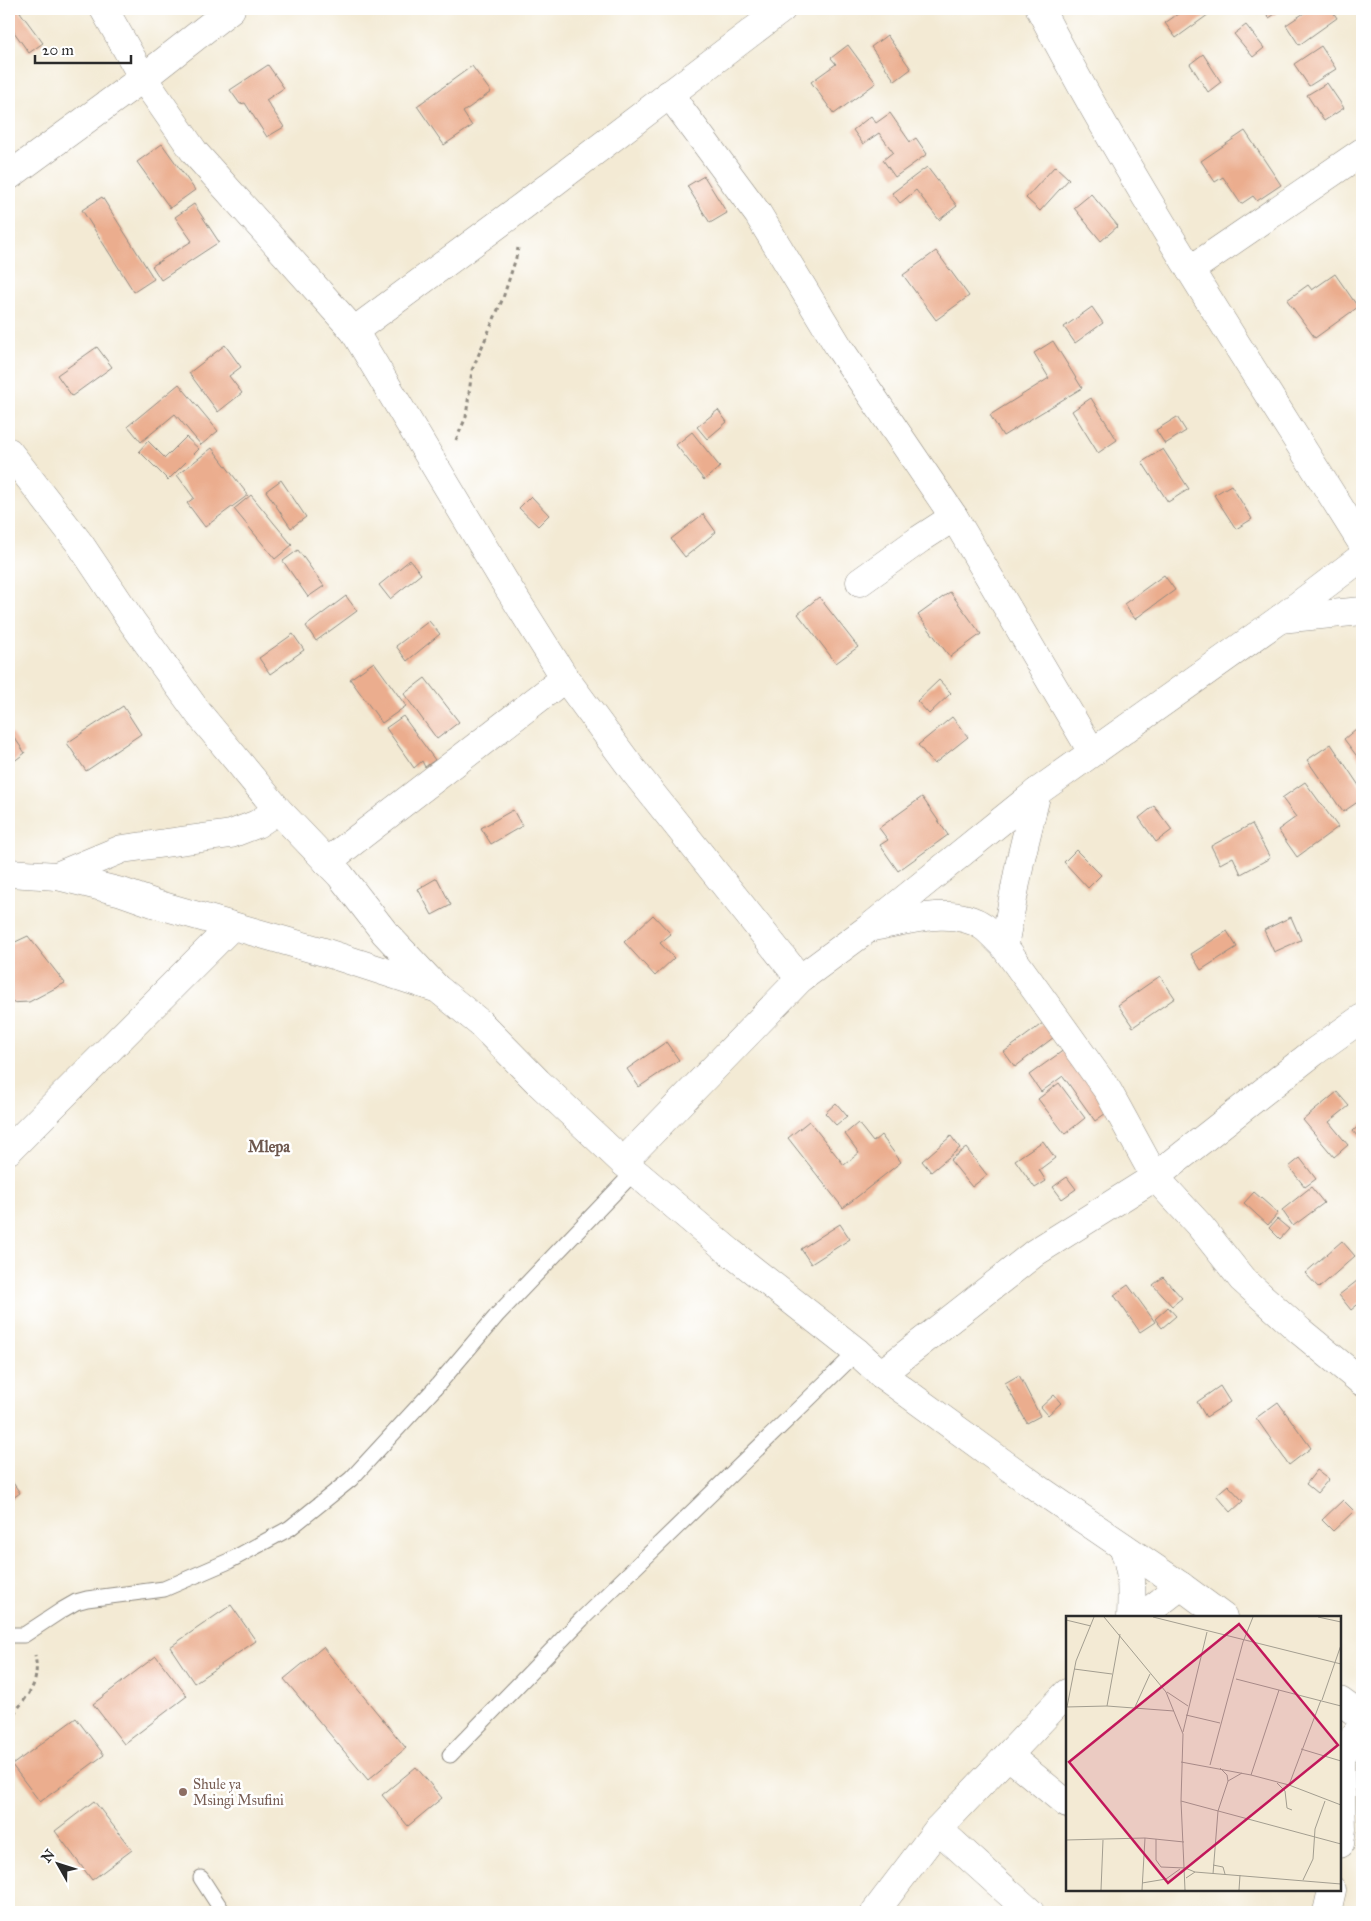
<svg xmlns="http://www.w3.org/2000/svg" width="1371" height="1921" viewBox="0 0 1371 1921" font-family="'IM FELL Great Primer',serif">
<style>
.building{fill:#ebad8e}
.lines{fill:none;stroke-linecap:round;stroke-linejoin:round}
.service-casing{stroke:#8f8a80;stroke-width:17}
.minor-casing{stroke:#8f8a80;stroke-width:29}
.path{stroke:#8f8a80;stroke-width:3;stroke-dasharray:4 4;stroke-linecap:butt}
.service{stroke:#fff;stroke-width:15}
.minor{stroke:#fff;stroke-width:28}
.education-dot{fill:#8d6e63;stroke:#fff;stroke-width:2}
.labels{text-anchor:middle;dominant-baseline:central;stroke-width:5;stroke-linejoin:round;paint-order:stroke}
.education-label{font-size:14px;fill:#785e54;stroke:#fff;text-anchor:start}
.quarter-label{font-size:16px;font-weight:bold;fill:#6e584e;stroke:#fff}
.inset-road{fill:none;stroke:#a39e90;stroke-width:1}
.view{fill:#c2185b;fill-opacity:0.15;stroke:#c2185b;stroke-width:2.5}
.inset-edge{fill:none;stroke:#2b2b2b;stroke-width:2.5}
</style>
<rect width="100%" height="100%" fill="#fff"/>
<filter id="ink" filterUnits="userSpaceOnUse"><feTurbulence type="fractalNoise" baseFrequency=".02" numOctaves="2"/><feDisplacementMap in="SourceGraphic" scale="10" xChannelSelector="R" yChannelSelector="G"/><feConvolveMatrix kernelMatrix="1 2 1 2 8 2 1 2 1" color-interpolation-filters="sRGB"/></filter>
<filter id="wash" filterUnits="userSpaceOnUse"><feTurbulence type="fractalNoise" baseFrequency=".0096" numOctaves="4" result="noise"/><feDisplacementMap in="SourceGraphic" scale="20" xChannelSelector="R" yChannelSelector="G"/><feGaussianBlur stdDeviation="1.12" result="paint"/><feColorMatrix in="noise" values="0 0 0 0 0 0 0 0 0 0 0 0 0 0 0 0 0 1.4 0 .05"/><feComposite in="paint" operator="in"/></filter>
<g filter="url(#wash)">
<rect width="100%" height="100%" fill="#f3ead4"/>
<g id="blocks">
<!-- building -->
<g class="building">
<polygon points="9,9 25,9 20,12 43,43 29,53 9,25"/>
<polygon points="1185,9 1216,9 1176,38 1165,23"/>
<polygon points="1255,9 1283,9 1269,18 1264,10 1258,14"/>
<polygon points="1310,9 1331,9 1337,18 1299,45 1286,25"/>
<polygon points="1246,25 1264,48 1253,57 1234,34"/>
<polygon points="887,35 911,69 895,81 871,47"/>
<polygon points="848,45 876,83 834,114 811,82 836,64 831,58"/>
<polygon points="1321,46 1336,69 1309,86 1294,64"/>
<polygon points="1203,54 1221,82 1208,92 1190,64"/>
<polygon points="268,65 284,88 266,100 284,127 267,137 245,103 240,104 230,90"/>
<polygon points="472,66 491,92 463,112 472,126 444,145 417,106"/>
<polygon points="1327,83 1344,108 1324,121 1307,95"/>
<polygon points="890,113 910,142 916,138 927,154 895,177 883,160 893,152 879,133 863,144 853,130 871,116 876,123"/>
<polygon points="1245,131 1281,185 1257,201 1253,196 1241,204 1223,177 1215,182 1201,161"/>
<polygon points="162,144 195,190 170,208 137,162"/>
<polygon points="1055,166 1069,179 1040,211 1026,198"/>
<polygon points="927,167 957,206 939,220 916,190 900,203 892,193"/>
<polygon points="704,176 727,213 710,223 687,186"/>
<polygon points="1091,194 1118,226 1101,241 1074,208"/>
<polygon points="102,197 154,279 134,292 82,210"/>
<polygon points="194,204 219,242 161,280 152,266 192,241 175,217"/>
<polygon points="936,251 969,296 936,320 903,275"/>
<polygon points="1335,274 1358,307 1315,338 1287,300 1308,285 1312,290"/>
<polygon points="1092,307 1103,323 1075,343 1064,327"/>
<polygon points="1053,341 1082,388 1003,436 990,415 1049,378 1034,353"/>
<polygon points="225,345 241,367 229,376 242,393 218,412 189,373"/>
<polygon points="97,347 112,367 72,396 57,375"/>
<polygon points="179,384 218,431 201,445 175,414 141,442 128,426"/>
<polygon points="1091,398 1117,440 1098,453 1072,411"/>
<polygon points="718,410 727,422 707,439 697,427"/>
<polygon points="1177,417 1186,431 1165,444 1156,430"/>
<polygon points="692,432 720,467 704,480 676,445"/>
<polygon points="186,437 199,449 168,480 139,451 148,441 165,458"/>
<polygon points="212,448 248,495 205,527 187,503 194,498 177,475"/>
<polygon points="1163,449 1189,489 1168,502 1142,462"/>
<polygon points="281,480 306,517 291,528 266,491"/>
<polygon points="1231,485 1252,519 1236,529 1214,495"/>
<polygon points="251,495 292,545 275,559 234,509"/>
<polygon points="531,496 549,515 538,526 519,508"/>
<polygon points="703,514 716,532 685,557 671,539"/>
<polygon points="298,550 324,586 308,597 283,561"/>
<polygon points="410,560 421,574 390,599 379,585"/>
<polygon points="1164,575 1175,590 1135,619 1124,604"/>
<polygon points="950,592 981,634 950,657 918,615"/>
<polygon points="346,596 357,611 316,641 306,626"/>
<polygon points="819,597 858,647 836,663 798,614"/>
<polygon points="429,621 440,634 407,661 396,646"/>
<polygon points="293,634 304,650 270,674 259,658"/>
<polygon points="374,662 406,706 382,723 350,679"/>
<polygon points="425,678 459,722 437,739 404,694"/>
<polygon points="939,680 951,693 929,714 917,701"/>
<polygon points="123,706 141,734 86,771 67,743"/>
<polygon points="403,716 435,760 425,767 422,761 414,768 386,728"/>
<polygon points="952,717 968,737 934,764 918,745"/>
<polygon points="1356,729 1362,737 1362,763 1344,739"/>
<polygon points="9,730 25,753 9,765"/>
<polygon points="1331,744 1362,790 1362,799 1343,812 1307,760"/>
<polygon points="1305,782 1338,827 1297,857 1278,830 1296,817 1282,798"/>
<polygon points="922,797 948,835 898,871 880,845 888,840 879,828"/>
<polygon points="1154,806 1172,830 1156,842 1139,818"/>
<polygon points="513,810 522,826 491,844 481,828"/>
<polygon points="1252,824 1270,858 1241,874 1233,857 1220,864 1211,846"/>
<polygon points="1076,850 1101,875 1088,888 1064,862"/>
<polygon points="437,878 451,905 432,915 418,889"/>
<polygon points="653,915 671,934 660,943 674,958 655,976 624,942"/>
<polygon points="1291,917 1301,940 1274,952 1264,930"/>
<polygon points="1227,931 1237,947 1201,970 1191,954"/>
<polygon points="28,936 65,983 29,1002 9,1003 9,945"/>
<polygon points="1160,976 1175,998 1133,1027 1118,1005"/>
<polygon points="1047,1020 1058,1034 1015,1067 1004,1052"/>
<polygon points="666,1042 679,1060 639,1087 627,1069"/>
<polygon points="1068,1047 1113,1108 1095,1121 1063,1076 1041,1092 1029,1075"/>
<polygon points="1059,1083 1085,1118 1065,1134 1038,1099"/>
<polygon points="1337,1092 1349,1106 1329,1122 1348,1145 1334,1157 1303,1120"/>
<polygon points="836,1103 847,1116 836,1125 825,1113"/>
<polygon points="809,1121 844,1165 859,1153 845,1134 858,1123 873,1142 881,1135 901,1162 843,1208 788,1138"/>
<polygon points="1362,1123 1362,1142 1353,1131"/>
<polygon points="951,1136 960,1148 931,1172 922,1161"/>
<polygon points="1043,1141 1055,1158 1039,1170 1046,1181 1035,1188 1015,1160"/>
<polygon points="966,1148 987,1175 972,1187 950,1160"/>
<polygon points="1300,1158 1316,1179 1305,1187 1289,1167"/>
<polygon points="1067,1177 1076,1189 1062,1199 1053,1187"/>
<polygon points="1311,1187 1324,1203 1293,1226 1282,1210"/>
<polygon points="1254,1192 1278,1213 1268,1225 1244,1203"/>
<polygon points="1277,1219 1289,1229 1280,1239 1269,1228"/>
<polygon points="840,1224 850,1239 811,1264 801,1249"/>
<polygon points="1342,1241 1355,1256 1319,1288 1305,1273"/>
<polygon points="1163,1277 1182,1298 1172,1306 1153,1285"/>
<polygon points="1362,1277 1362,1301 1351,1310 1339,1295"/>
<polygon points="1128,1285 1155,1322 1140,1332 1114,1295"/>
<polygon points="1168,1307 1176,1316 1162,1328 1155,1319"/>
<polygon points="1019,1375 1040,1416 1027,1423 1005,1383"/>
<polygon points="1220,1386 1230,1402 1206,1417 1197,1402"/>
<polygon points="1054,1395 1061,1403 1048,1415 1041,1407"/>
<polygon points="1278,1402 1311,1448 1289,1465 1256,1418"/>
<polygon points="1317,1470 1329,1479 1317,1493 1306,1484"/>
<polygon points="9,1477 20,1493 9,1501"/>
<polygon points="1228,1485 1243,1501 1231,1512 1216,1495"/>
<polygon points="1343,1500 1354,1511 1333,1531 1322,1520"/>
<polygon points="231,1605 256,1641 194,1683 170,1647"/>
<polygon points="323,1647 406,1748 368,1780 284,1679"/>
<polygon points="156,1656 187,1696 124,1744 93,1704"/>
<polygon points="76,1718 104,1755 40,1802 12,1765"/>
<polygon points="416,1767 442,1798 408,1826 382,1795"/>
<polygon points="94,1801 132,1850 92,1880 55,1831"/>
</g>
</g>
</g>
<g filter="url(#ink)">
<use href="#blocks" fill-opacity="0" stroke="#8f8a80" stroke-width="1"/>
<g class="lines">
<!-- service casing -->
<g class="service-casing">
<g id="service">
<polyline points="9,1635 24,1635 62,1610 76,1602 87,1599 164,1589 229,1561 290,1528 351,1479 436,1387 498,1314 635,1171"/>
<polyline points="450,1755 582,1619 857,1352"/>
<polyline points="201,1878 223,1912"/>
</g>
</g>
<!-- minor casing -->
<g class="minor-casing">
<g id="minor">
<polyline points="104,9 143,78 195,153 354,331 504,581 565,678 633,770 800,979"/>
<path d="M1040,9C1136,193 1252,367 1362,543"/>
<polyline points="669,94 758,214 840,349 954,517 1092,752"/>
<polyline points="9,176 143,78 231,9"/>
<polyline points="1190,270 1362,152"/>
<polyline points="354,331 523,206 782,9"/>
<polyline points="9,452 80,544 133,623 199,714 278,810 340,875 385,933 435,986"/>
<polyline points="860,582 920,539 954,517"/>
<polyline points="1280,619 1362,611"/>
<polyline points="1037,792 1020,862 1004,946 1108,1091 1155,1177 1200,1226 1242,1279 1300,1331 1362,1382"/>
<polyline points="327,862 565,678"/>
<polyline points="9,873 57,876 122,892 156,904 324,952 438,989 480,1023 538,1082 623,1162 730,1252 857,1352 881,1374 1039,1489 1181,1586 1223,1617"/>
<polyline points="57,876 122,849 231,834 257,824 278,810"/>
<path d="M873,927C907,921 953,905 984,927C991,932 997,940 1004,946"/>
<polyline points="9,1150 232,926"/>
<polyline points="623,1162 800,979 869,928 1037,792 1280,619 1362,557"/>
<polyline points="881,1374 1036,1252 1155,1177 1314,1052 1362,1018"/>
<path d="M1122,1546C1133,1568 1132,1593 1131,1617"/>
<polyline points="1141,1617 1181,1586"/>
<polyline points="1340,1701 1362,1717"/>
<polyline points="1009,1756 1067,1804"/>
<polyline points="1340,1758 1362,1725"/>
<polyline points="938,1829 1030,1912"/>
<polyline points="1340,1844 1342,1829 1340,1757"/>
<polyline points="875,1912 938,1829 1067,1693"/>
<polyline points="1327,1912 1332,1890"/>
</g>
</g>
<!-- path -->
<g class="path">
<polyline points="456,440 466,417 472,370 503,298 516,258 518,248"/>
<path d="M9,1720C26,1696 41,1687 35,1655"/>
</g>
<!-- service -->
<use href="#service" class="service"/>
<!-- minor -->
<use href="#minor" class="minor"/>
</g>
</g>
<!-- markers -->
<circle class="education-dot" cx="183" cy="1792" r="5"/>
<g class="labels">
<!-- education labels -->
<g class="education-label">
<text x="193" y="1784">Shule ya<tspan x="193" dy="16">Msingi Msufini</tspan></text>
</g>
<!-- quarter labels -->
<g class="quarter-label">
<text x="269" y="1146">Mlepa</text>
</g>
</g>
<!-- overview -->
<g transform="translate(1066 1616)">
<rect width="275" height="275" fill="#f3ead4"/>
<path class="inset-road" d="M38,1L100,76L117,118L115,185L119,274M87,1L275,48M252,1L275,6M0,4L25,10M8,53L46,58M170,63L275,90M101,76L122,90M256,84L275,29M41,90L54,18M0,91L41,90L108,95M1,91L10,45L28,1M69,91L84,58M120,99L154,107M117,116L141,16M235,133L275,145M115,146L185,159L223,169L275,189M144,149L177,26L187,1M154,152L161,159L162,165M185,159L213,74M211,167L219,175L221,192L226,194M223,169L255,84M115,185L275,228M90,223V244L95,251L119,252L129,256M0,224L79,222L118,226M147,249L157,251L159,258M147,258L152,195L162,165L176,157M120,262L129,256L275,268M237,264L247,243L249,213L259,185M76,267L100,263L114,253M35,274L37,224M76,274L79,222M173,274L174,259"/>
<path class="view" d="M173,8L272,129L102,267L3,146Z"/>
<rect width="275" height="275" class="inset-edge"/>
</g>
<!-- margin -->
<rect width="1371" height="1921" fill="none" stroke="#fff" stroke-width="30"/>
<!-- north arrow -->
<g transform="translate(58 1864) rotate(309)" stroke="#ffffff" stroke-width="4" paint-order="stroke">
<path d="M0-4L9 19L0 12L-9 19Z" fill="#2b2b2b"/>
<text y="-8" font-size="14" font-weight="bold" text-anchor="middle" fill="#2b2b2b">N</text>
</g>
<!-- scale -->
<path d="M35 55v8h96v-8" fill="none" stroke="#2b2b2b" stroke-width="2.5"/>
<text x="42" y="55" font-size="15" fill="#2b2b2b" stroke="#ffffff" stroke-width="4" paint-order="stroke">20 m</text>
</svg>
